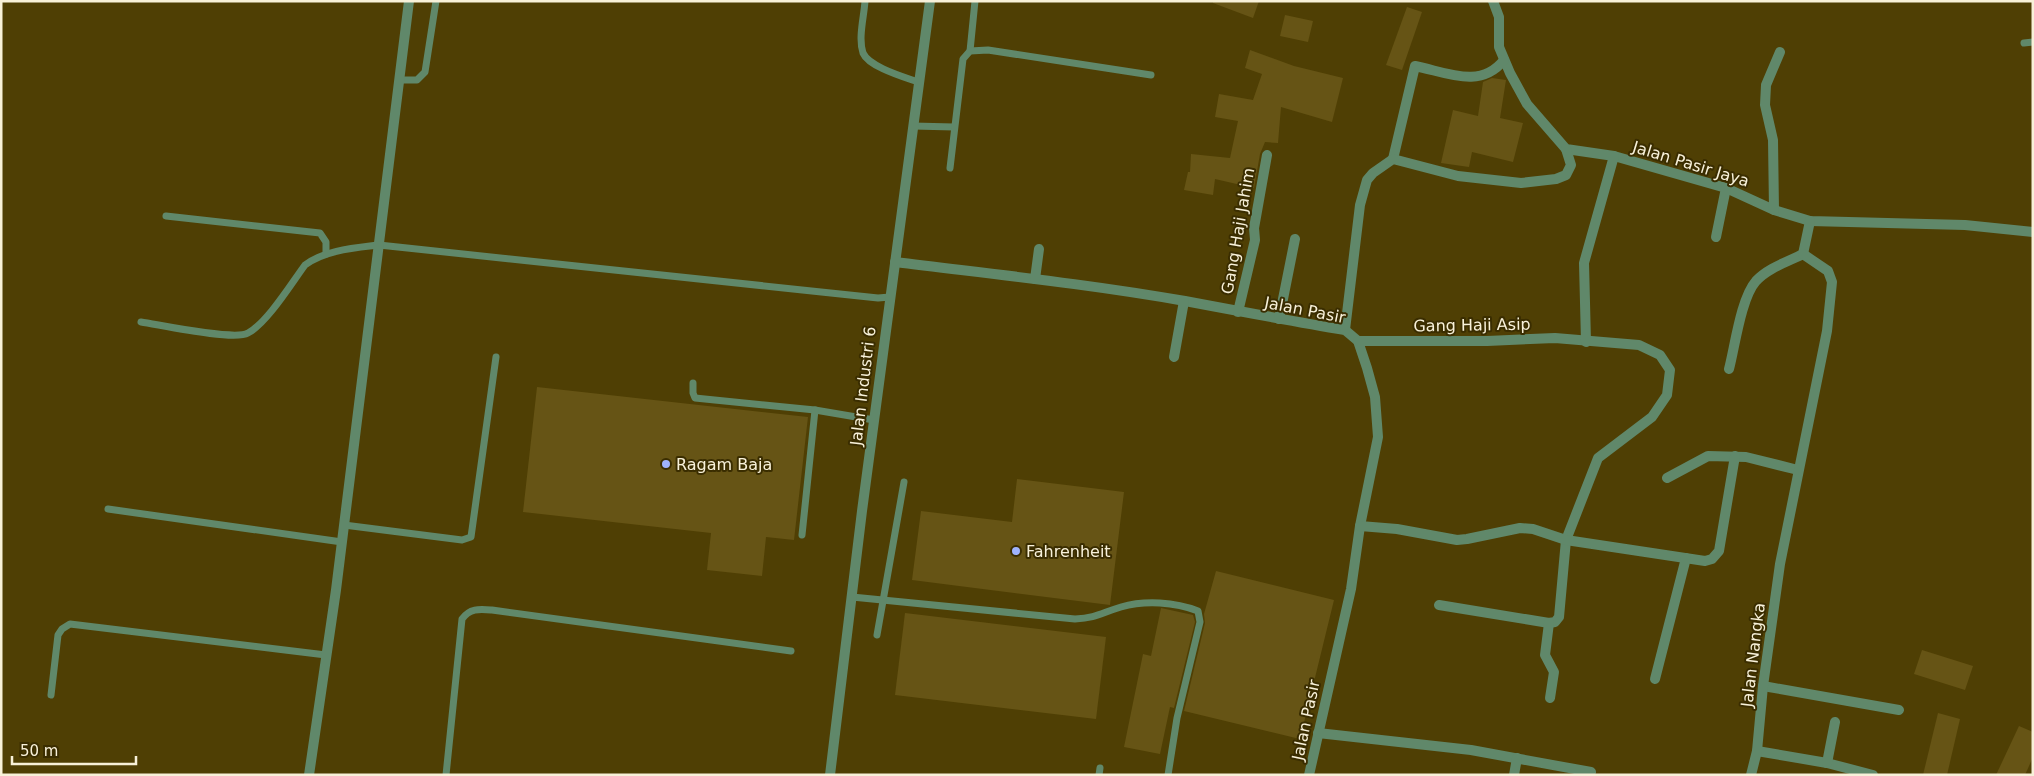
<svg xmlns="http://www.w3.org/2000/svg" width="2034" height="776" viewBox="0 0 2034 776" font-family="'DejaVu Sans',sans-serif">
<style>
.built{fill:#4f3f04}
.building{fill:#665415}
.lines{fill:none;stroke-linecap:round;stroke-linejoin:round}
.lane{stroke:#60886a;stroke-width:7}
.street{stroke:#60886a;stroke-width:10}
.poi-dot{fill:#9fb3fd;stroke:#3a2d00;stroke-width:2}
.labels{text-anchor:middle;dominant-baseline:central;stroke-width:4;stroke-linejoin:round;paint-order:stroke}
.street-label{font-size:16px;fill:#f8f1d9;stroke:#3a2d00}
.poi-label{font-size:16px;fill:#f8f1d9;stroke:#3a2d00;text-anchor:start}
</style>
<rect width="100%" height="100%" fill="#453709"/>
<!-- built -->
<rect class="built" x="1" y="1" width="2032" height="774"/>
<!-- building -->
<g class="building">
<polygon points="1213,1 1259,1 1253,18 1213,3"/>
<polygon points="1407,7 1422,12 1402,70 1386,65"/>
<polygon points="1285,15 1313,21 1308,42 1280,36"/>
<polygon points="1250,50 1294,66 1343,78 1332,122 1281,107 1278,143 1265,142 1260,154 1254,188 1215,179 1213,195 1184,190 1188,172 1190,172 1191,154 1230,158 1238,121 1215,117 1219,94 1253,100 1262,74 1245,68"/>
<polygon points="1492,78 1506,80 1500,118 1523,123 1513,162 1472,152 1469,167 1441,163 1453,110 1478,116 1483,82"/>
<polygon points="537,387 808,417 794,540 766,537 762,576 707,570 711,533 523,512"/>
<polygon points="1017,479 1124,492 1110,605 912,580 921,511 1012,522"/>
<polygon points="1216,571 1334,600 1300,739 1184,711 1205,623 1204,614"/>
<polygon points="1161,608 1193,615 1195,622 1174,708 1170,707 1160,754 1124,747 1143,654 1151,656"/>
<polygon points="905,613 1106,637 1096,719 895,695"/>
<polygon points="1922,650 1973,666 1965,690 1914,674"/>
<polygon points="1938,713 1960,719 1947,775 1923,775"/>
<polygon points="2019,726 2033,732 2033,757 2025,775 1996,775"/>
</g>
<g class="lines">
<!-- lane -->
<g class="lane">
<path d="M865,1C864,17 858,38 863,53C869,67 904,77 918,82"/>
<polyline points="2024,43 2033,42"/>
<polyline points="970,51 975,1"/>
<polyline points="399,80 417,80 425,72 436,1"/>
<polyline points="913,126 954,127"/>
<polyline points="950,168 963,59 970,51 988,50 1151,75"/>
<polyline points="166,216 320,233 326,242 326,254"/>
<path d="M141,322C161,325 234,341 248,333C267,323 291,284 305,265C325,250 354,248 379,245L878,298L890,297"/>
<polyline points="693,383 693,393 695,398 815,410 874,420"/>
<polyline points="108,509 342,542"/>
<polyline points="344,525 462,540 471,537 496,357"/>
<polyline points="802,535 815,410"/>
<path d="M852,597L1075,619C1097,618 1101,613 1121,607C1145,600 1175,602 1198,611L1200,622L1177,718L1168,775"/>
<polyline points="877,635 904,482"/>
<polyline points="51,695 58,635 62,629 70,624 326,655"/>
<path d="M446,775L462,619C470,608 479,609 492,610L791,651"/>
<polyline points="1099,775 1100,768"/>
</g>
<!-- street -->
<g class="street">
<polyline points="1493,1 1499,17 1499,47 1510,73 1527,104 1566,149 1614,156 1726,188 1774,210 1810,221 1965,225 2033,232"/>
<path d="M1393,159L1415,66C1446,72 1480,90 1504,60"/>
<polyline points="1774,210 1773,140 1765,105 1766,85 1780,52"/>
<polyline points="1716,237 1726,188"/>
<path d="M895,262C991,274 1089,284 1185,301C1238,311 1291,321 1345,330L1358,341L1367,368L1375,397L1378,437L1360,526L1351,589L1309,775"/>
<polyline points="1035,279 1039,249"/>
<polyline points="1238,312 1255,240 1254,228 1267,155"/>
<polyline points="1279,319 1295,239"/>
<polyline points="1345,330 1360,205 1367,180 1373,173 1393,159 1458,176 1521,183 1556,179 1566,175 1571,165 1566,149"/>
<polyline points="1358,341 1487,341 1555,338 1639,345 1660,355 1670,370 1667,395 1652,417 1598,458 1566,540 1559,617 1555,622 1549,623 1439,605"/>
<polyline points="1586,342 1584,263 1614,156"/>
<polyline points="1174,357 1184,301"/>
<path d="M1729,369C1735,346 1741,298 1756,281C1768,268 1787,262 1803,254L1810,221"/>
<polyline points="1667,478 1708,456 1746,457 1798,470"/>
<polyline points="1360,526 1397,529 1457,540 1467,539 1520,528 1533,529 1566,540 1705,561 1712,559 1719,551 1735,456"/>
<polyline points="1549,623 1545,655 1554,672 1550,698"/>
<polyline points="1655,679 1686,558"/>
<polyline points="1763,686 1899,710"/>
<polyline points="1318,733 1471,750 1591,772"/>
<polyline points="1757,751 1827,763 1873,775"/>
<polyline points="1827,763 1835,722"/>
<polyline points="309,775 336,590 409,1"/>
<polyline points="830,775 862,511 930,1"/>
<polyline points="1514,775 1517,758"/>
<polyline points="1751,775 1757,751 1763,686 1780,564 1827,331 1832,282 1828,271 1803,254"/>
</g>
</g>
<!-- markers -->
<g class="poi-dot">
<circle cx="666" cy="464" r="5"/>
<circle cx="1016" cy="551" r="5"/>
</g>
<g class="labels">
<!-- street labels -->
<g class="street-label">
<text transform="translate(1691 164) rotate(17)">Jalan Pasir Jaya</text>
<text transform="translate(1238 231) rotate(-80)">Gang Haji Jahim</text>
<text transform="translate(1305 310) rotate(11)">Jalan Pasir</text>
<text transform="translate(1472 325) rotate(-1)">Gang Haji Asip</text>
<text transform="translate(863 386) rotate(-83)">Jalan Industri 6</text>
<text transform="translate(1753 655) rotate(-83)">Jalan Nangka</text>
<text transform="translate(1306 720) rotate(-78)">Jalan Pasir</text>
</g>
<!-- poi labels -->
<g class="poi-label">
<text x="676" y="464">Ragam Baja</text>
<text x="1026" y="551">Fahrenheit</text>
</g>
</g>
<!-- border -->
<rect width="2034" height="776" fill="none" stroke="#f8f1d9" stroke-width="5"/>
<!-- scale -->
<path d="M12 756v8h124v-8" fill="none" stroke="#f8f1d9" stroke-width="2.5"/>
<text x="20" y="756" font-size="15" fill="#f8f1d9" stroke="#3a2d00" stroke-width="4" paint-order="stroke">50 m</text>
</svg>
